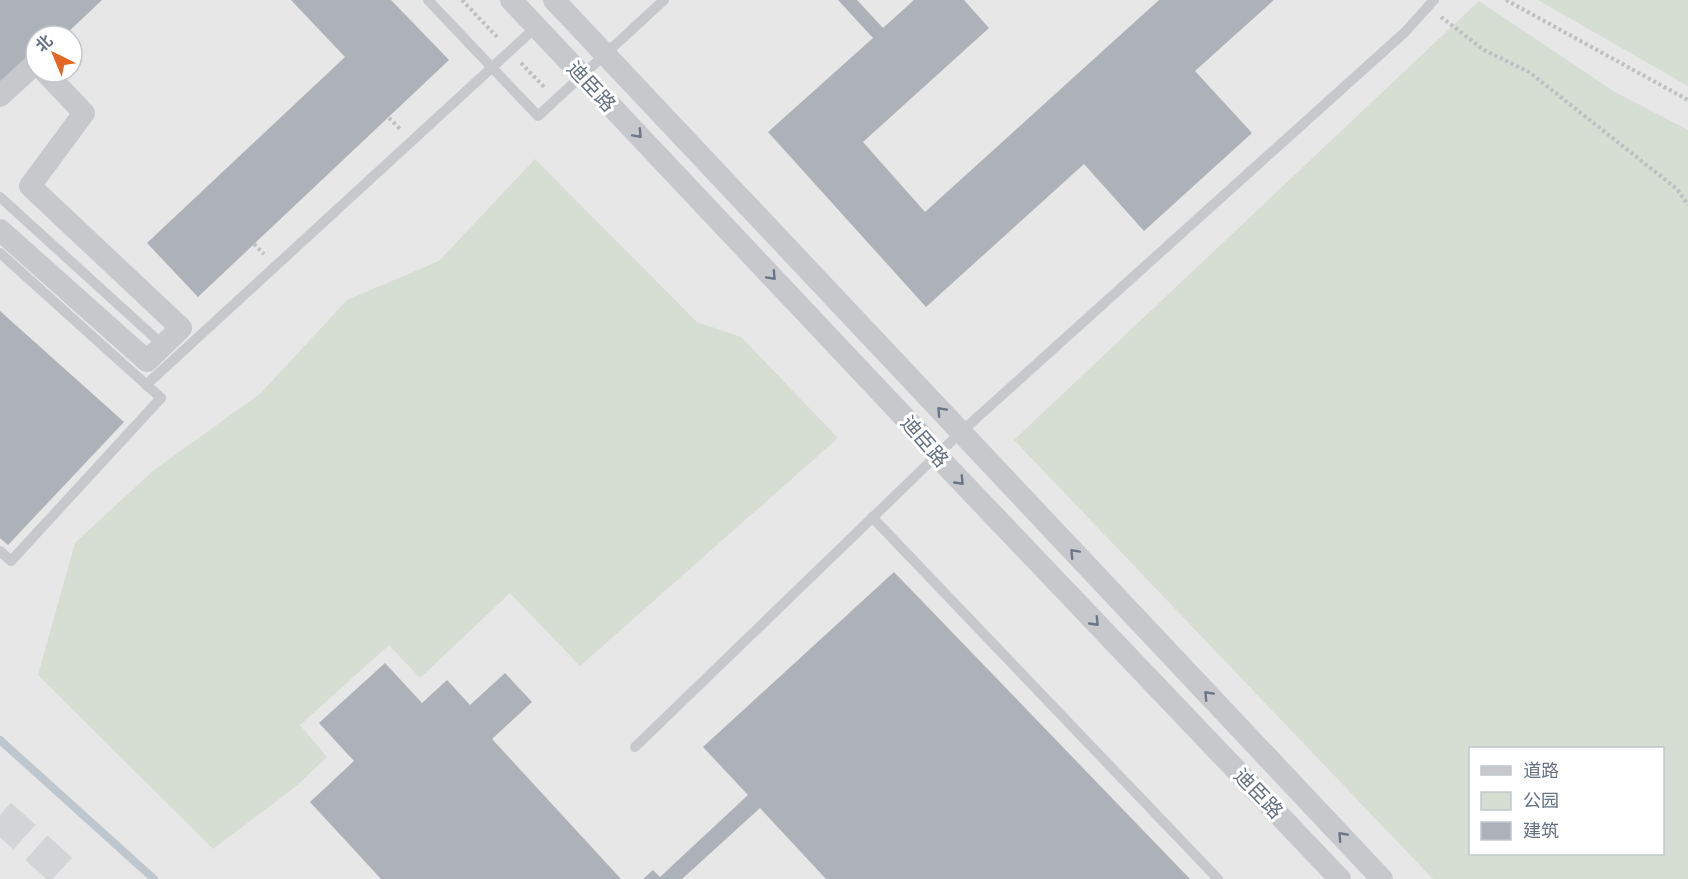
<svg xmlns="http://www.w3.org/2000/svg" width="1688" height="879" viewBox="0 0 1688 879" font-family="Quicksand,'Noto Sans SC',sans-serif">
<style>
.built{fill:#e6e7e6;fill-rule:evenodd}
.green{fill:#d6ddd3;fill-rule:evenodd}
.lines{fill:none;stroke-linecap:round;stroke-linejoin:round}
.stream{stroke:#bec7ce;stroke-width:8}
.building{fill:#acb2b8}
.highway-tunnel{stroke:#d1d5d6;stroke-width:33;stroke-dasharray:33 16;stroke-linecap:butt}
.path{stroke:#bdbfc1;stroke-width:4;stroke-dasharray:3 3;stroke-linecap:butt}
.lane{stroke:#c6c8cc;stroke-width:10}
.street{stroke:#c6c8cc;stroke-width:22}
.oneway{stroke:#6a7687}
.labels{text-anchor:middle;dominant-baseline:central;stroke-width:6;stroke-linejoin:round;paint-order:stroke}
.street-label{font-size:20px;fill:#657283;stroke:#fff}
</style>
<rect width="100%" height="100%" fill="#f5f6f2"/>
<!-- built -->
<path class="built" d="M0,0H1688V879H0ZM36,36H72V72H36ZM1470,748H1662V854H1470Z"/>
<!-- green -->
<g class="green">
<polygon points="1538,0 1688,0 1688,86"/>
<path d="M1479,1L1615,92L1688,130V879H1433L1014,440ZM1662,748V854H1470V748Z"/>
<polygon points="535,159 697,322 741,337 838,438 580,666 510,593 420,678 389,645 300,725 327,757 294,788 213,849 38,675 75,543 154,470 260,394 347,300 439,261"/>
</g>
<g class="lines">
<!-- stream -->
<polyline class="stream" points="0,740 154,879"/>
</g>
<!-- building -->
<g class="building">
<polygon points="0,0 102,0 64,36 36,36 36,62 0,86"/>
<polygon points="291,0 391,0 449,60 198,297 147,243 345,57"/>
<polygon points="838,0 857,0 883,28 914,0 964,0 989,28 863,142 925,212 1159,0 1274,0 1195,71 1252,133 1144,231 1084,164 926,307 768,132 873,38"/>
<polygon points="0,311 124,422 8,545 0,538"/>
<polygon points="894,572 1190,879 826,879 760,808 682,879 643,879 653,870 660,877 748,795 703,747"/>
<polygon points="385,663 422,703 447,680 470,705 505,673 532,702 492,739 621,879 381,879 310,802 354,761 319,723"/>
</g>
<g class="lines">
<!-- highway-tunnel -->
<polyline class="highway-tunnel" points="0,815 71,879"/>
<!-- path -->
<g class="path">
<polyline points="462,0 497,37"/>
<polyline points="1506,0 1688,100"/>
<polyline points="1441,17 1484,50 1529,72 1677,189 1688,205"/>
<polyline points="521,63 545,88"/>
<polyline points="389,118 400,129"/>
<polyline points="254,244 264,254"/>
</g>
<!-- lane -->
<g class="lane">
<polyline points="428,0 538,116 664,0"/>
<polyline points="0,197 165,347"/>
<polyline points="0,253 161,398 11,561 0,551"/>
<polyline points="146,385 536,27"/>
<polyline points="872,517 1218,879"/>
<polyline points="635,747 961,432 1405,32 1434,0"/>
</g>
<!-- street -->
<g class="street">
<polyline points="511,0 923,437 938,457 1340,879"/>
<polyline points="554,0 1382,879"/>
<polyline points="0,96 36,63"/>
<polyline points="0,230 147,361 181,328 30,186 84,113 45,72"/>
</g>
</g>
<!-- one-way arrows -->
<defs><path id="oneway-chevron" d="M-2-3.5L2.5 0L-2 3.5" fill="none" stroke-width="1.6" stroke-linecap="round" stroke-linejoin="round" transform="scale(1.5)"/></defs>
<g class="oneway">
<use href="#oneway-chevron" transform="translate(638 134) rotate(47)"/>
<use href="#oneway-chevron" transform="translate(772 276) rotate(47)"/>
<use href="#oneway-chevron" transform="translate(941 411) rotate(-133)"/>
<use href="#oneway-chevron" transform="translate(960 481) rotate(46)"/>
<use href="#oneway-chevron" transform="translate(1074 553) rotate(-133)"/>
<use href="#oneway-chevron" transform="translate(1095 622) rotate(46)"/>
<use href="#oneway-chevron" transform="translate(1208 695) rotate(-133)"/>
<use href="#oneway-chevron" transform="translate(1342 836) rotate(-133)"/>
</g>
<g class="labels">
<!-- street labels -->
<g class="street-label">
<text transform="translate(592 86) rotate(47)">迪臣路</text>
<text transform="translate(925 441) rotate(49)">迪臣路</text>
<text transform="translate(1259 793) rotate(46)">迪臣路</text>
</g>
</g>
<!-- legend -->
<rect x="1469" y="747" width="195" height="108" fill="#ffffff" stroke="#c1c7cd" stroke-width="1.5"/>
<rect x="1481" y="766" width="30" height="9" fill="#c6c8cc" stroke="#c1c7cd" stroke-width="1.5"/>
<text x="1523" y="777" font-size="18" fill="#657283">道路</text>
<rect x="1481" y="792" width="30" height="18" fill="#d6ddd3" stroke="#c1c7cd" stroke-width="1.5"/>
<text x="1523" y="807" font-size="18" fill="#657283">公园</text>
<rect x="1481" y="822" width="30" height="18" fill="#acb2b8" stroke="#c1c7cd" stroke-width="1.5"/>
<text x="1523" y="837" font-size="18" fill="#657283">建筑</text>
<!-- north arrow -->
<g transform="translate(54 54) rotate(317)"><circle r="28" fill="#ffffff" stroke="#c1c7cd" stroke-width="1.5"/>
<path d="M0-4.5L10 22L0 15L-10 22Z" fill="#e46624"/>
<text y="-9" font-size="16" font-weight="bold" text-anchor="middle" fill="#657283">北</text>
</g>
</svg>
